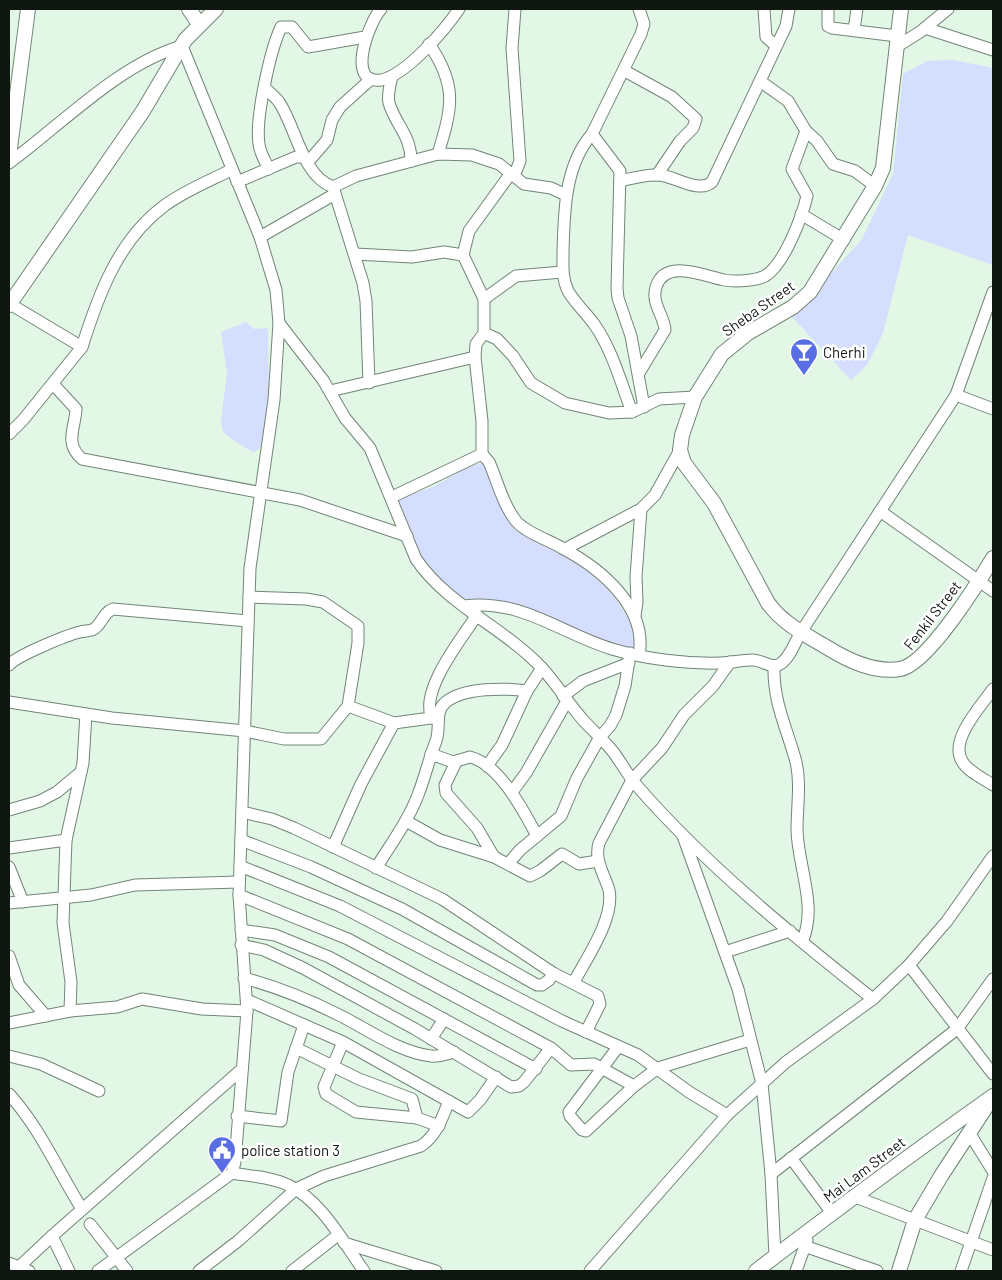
<svg xmlns="http://www.w3.org/2000/svg" width="1002" height="1280" viewBox="0 0 1002 1280" font-family="Barlow,sans-serif">
<style>
.green{fill:#d5deff}
.lines{fill:none;stroke-linecap:round;stroke-linejoin:round}
.minor-casing{stroke:#728576;stroke-width:13}
.tertiary-casing{stroke:#728576;stroke-width:16}
.minor{stroke:#fff;stroke-width:11}
.tertiary{stroke:#fff;stroke-width:14}
.labels{text-anchor:middle;dominant-baseline:central;stroke-width:5;stroke-linejoin:round;paint-order:stroke}
.street-label{font-size:15px;fill:#101711;stroke:#fff}
.poi-label{font-size:15px;fill:#101711;stroke:#fff;text-anchor:start}
</style>
<rect width="100%" height="100%" fill="#e2f7e6"/>
<!-- green -->
<g class="green">
<polygon points="953,60 993,68 993,265 908,235 883,333 867,365 851,380 792,317 862,239 893,174 903,74 927,61"/>
<polygon points="246,322 254,329 268,328 269,396 264,444 254,453 230,438 223,432 221,422 227,373 221,332"/>
<polygon points="483,463 514,529 570,557 611,591 630,621 637,638 635,654 529,614 451,595 420,565 398,499 433,487 471,465"/>
</g>
<g class="lines">
<!-- minor casing -->
<g class="minor-casing">
<g id="minor">
<path d="M381,9C369,22 345,85 381,80C406,75 445,30 459,9"/>
<polyline points="764,9 766,37 775,45"/>
<polyline points="828,9 828,26 832,28 897,36"/>
<polyline points="925,28 993,50"/>
<polyline points="854,30 857,9"/>
<path d="M429,44C458,86 452,108 438,154"/>
<polyline points="896,47 920,32 948,9"/>
<polyline points="625,71 672,97 696,119 693,128 680,141 657,175"/>
<path d="M392,76C390,85 387,95 389,103C396,126 411,135 411,161"/>
<polyline points="760,81 788,101 806,131 817,141 833,164 855,171 875,186"/>
<path d="M265,88C270,93 275,97 279,102C296,127 302,176 333,187L356,176L438,154L472,155L499,164L524,184L551,188L566,195"/>
<polyline points="592,134 620,171 617,288 618,298 631,336 644,407"/>
<polyline points="308,162 327,140 332,120 340,107 371,79"/>
<path d="M9,163C61,125 119,64 182,46L260,237L276,290L279,323L274,400L250,568L239,895L247,1011L235,1162L232,1173L98,1271"/>
<path d="M269,169C265,161 260,153 259,144C255,119 270,51 281,27H292L308,47L365,37"/>
<path d="M620,181C633,178 646,174 659,175C675,176 699,194 712,182L786,26L789,9"/>
<polyline points="237,182 296,157 304,157"/>
<polyline points="333,187 363,283 366,301 369,383"/>
<polyline points="801,214 844,240"/>
<polyline points="260,237 335,194"/>
<polyline points="355,254 412,257 444,252 463,255"/>
<polyline points="484,299 516,276 562,272"/>
<path d="M279,323L323,380L345,418L370,448L416,559C447,605 503,627 541,667C556,683 568,703 583,720C593,731 605,741 614,753C622,764 629,777 638,787C706,865 792,935 873,999"/>
<polyline points="484,333 497,339 513,356 531,383 565,403 609,413 632,412 659,399 695,397"/>
<path d="M82,347C98,296 118,240 164,206C184,191 209,181 231,170"/>
<path d="M639,373L665,330C664,315 651,304 656,287C665,258 704,276 724,280C735,282 755,281 765,276C784,265 802,217 807,196L792,169L806,131"/>
<path d="M53,384L76,409C75,429 64,443 82,459L300,500L407,536"/>
<polyline points="330,391 475,357"/>
<polyline points="956,395 993,409"/>
<path d="M632,412C621,383 612,349 594,324C586,313 575,303 568,291C562,278 563,267 563,254C564,214 564,166 592,134L641,34L644,24L639,9"/>
<polyline points="9,434 23,420 82,347 10,304"/>
<polyline points="482,454 482,421 475,357 476,344 484,333 484,299 463,255 469,231 511,173 516,171 520,161 512,48 515,9"/>
<path d="M392,497L482,454L489,462C497,480 503,505 516,521C526,533 549,540 562,548C600,568 648,607 639,655"/>
<polyline points="880,511 993,591"/>
<polyline points="565,549 641,509 655,495 680,450"/>
<path d="M464,606C520,598 562,634 612,649C645,659 686,664 721,663C731,663 741,660 752,660C761,659 772,670 780,664C790,658 795,642 801,632L956,395L993,292"/>
<polyline points="635,616 637,602 636,577 641,509"/>
<path d="M9,665C16,656 67,635 80,632C84,631 88,631 92,630C102,626 102,613 113,609L248,621"/>
<path d="M774,666C773,703 787,728 796,762C801,784 797,807 797,830C798,868 818,906 802,942"/>
<path d="M993,689C981,706 949,740 962,761C967,771 984,779 993,785"/>
<polyline points="563,696 583,681 629,663"/>
<polyline points="9,702 112,718 245,731 284,739 321,739 348,706 358,643 358,626 323,602 306,599 249,597"/>
<polyline points="348,706 394,723 438,717"/>
<path d="M432,718C419,691 462,638 477,615"/>
<path d="M431,754L453,762L470,757C499,764 524,811 537,836"/>
<polyline points="456,762 445,785 446,793 477,828 494,857"/>
<polyline points="487,766 502,745 527,691 542,668"/>
<polyline points="512,792 526,773 567,701"/>
<polyline points="9,810 40,801 57,792 81,772"/>
<polyline points="242,812 272,819 294,828 442,899 553,973 598,996 600,1004 586,1032"/>
<polyline points="406,821 440,840 494,857 530,876 540,871 562,854 579,864 598,861"/>
<polyline points="683,836 738,989 762,1084 771,1174 775,1256"/>
<polyline points="241,840 311,867 402,909 537,985 542,985 549,980 553,973"/>
<polyline points="333,847 361,784 394,723"/>
<polyline points="9,848 66,840"/>
<polyline points="508,864 520,850 561,816 577,778 600,737 610,726 616,715 625,686 630,653"/>
<polyline points="240,866 340,906 562,1021 638,1055 689,1092 727,1115"/>
<polyline points="9,867 23,902"/>
<path d="M376,868C391,844 408,821 418,795C425,777 429,759 436,741C441,728 434,711 446,702C464,687 506,688 527,691"/>
<polyline points="239,895 348,939 551,1048 571,1065 594,1064 634,1086 658,1068 750,1040"/>
<polyline points="9,903 91,895 135,885 239,882"/>
<polyline points="241,930 275,935 329,957 536,1069"/>
<polyline points="241,945 264,950 303,968 415,1029 511,1087 519,1086 524,1082 551,1048"/>
<polyline points="725,952 790,931"/>
<polyline points="9,956 19,985 46,1016"/>
<polyline points="909,965 993,1074"/>
<path d="M244,978C277,987 307,999 337,1014C366,1028 398,1052 431,1056C439,1057 446,1054 454,1052"/>
<path d="M574,982C586,959 615,918 609,890C604,873 594,861 599,843L632,780L662,748L684,715L713,686L730,662"/>
<polyline points="247,1000 343,1042 468,1112 480,1100 496,1077"/>
<polyline points="70,1011 71,982 63,923 66,840 83,763 86,714"/>
<polyline points="9,1023 70,1011 117,1007 142,999 202,1009 247,1011"/>
<polyline points="431,1039 444,1019"/>
<polyline points="343,1042 324,1087 326,1094 356,1112 417,1118"/>
<polyline points="618,1047 569,1112 570,1116 582,1130 586,1131 634,1086"/>
<polyline points="296,1048 359,1079 412,1099 417,1118 439,1126"/>
<polyline points="9,1056 41,1064 99,1091"/>
<path d="M9,1094C40,1128 58,1171 82,1209"/>
<polyline points="237,1116 281,1121 288,1072 304,1025"/>
<polyline points="970,1134 993,1171"/>
<polyline points="791,1158 832,1213"/>
<path d="M232,1173C249,1176 272,1177 288,1185C322,1201 343,1242 364,1271"/>
<polyline points="771,1174 957,1029 993,979"/>
<polyline points="853,1196 993,1250"/>
<polyline points="90,1224 127,1271"/>
<polyline points="344,1243 436,1271"/>
<polyline points="804,1246 877,1271"/>
<polyline points="9,1263 29,1271"/>
<polyline points="20,1266 52,1236"/>
<polyline points="69,1271 52,1236 241,1070"/>
<path d="M199,1271L238,1241L296,1189L324,1176L421,1146C437,1135 442,1118 449,1101"/>
<polyline points="292,1271 338,1235"/>
<polyline points="590,1271 727,1115 786,1062 873,999 909,965 947,921 993,856"/>
<polyline points="796,1271 807,1240"/>
<polyline points="961,1271 993,1178"/>
</g>
</g>
<!-- tertiary casing -->
<g class="tertiary-casing">
<g id="tertiary">
<polyline points="189,9 199,24"/>
<path d="M901,9L883,168L875,186L810,292L793,307L748,333L722,354L695,397L682,435L680,450L684,463L714,503L768,603C783,624 806,635 828,648C849,661 874,673 900,669C927,665 978,583 993,558"/>
<polyline points="9,156 28,9"/>
<polyline points="9,305 143,111 185,40 216,9"/>
<path d="M756,1271C834,1211 913,1153 993,1096"/>
<polyline points="899,1271 915,1220 941,1176 990,1101"/>
</g>
</g>
<!-- minor -->
<use href="#minor" class="minor"/>
<!-- tertiary -->
<use href="#tertiary" class="tertiary"/>
</g>
<!-- icons -->
<defs>
<g id="bar-pin" transform="scale(1.4375)"><path d="M0 17L-7.5 6A9.5 9.5 0 1 1 7.5 6Z" fill="#5a6ee4" stroke="#fff"/><path d="M-6-5H6L.8 .8V4.5H3.5V6h-7V4.5H-.8V.8Z" fill="#fff"/></g>
<g id="civic-pin" transform="scale(1.4375)"><path d="M0 17L-7.5 6A9.5 9.5 0 1 1 7.5 6Z" fill="#5a6ee4" stroke="#fff"/><path d="M-.6-6.5H3V-4.5H.6V-3L4-1V1h2V6H-6V1h2V-1L-.6-3ZM-1.2 2.5V6h2.4V2.5Z" fill="#fff"/></g>
</defs>
<g fill-rule="evenodd">
<use href="#bar-pin" x="804" y="352"/>
<use href="#civic-pin" x="222" y="1150"/>
</g>
<g class="labels">
<!-- street labels -->
<g class="street-label">
<text transform="translate(758 308) rotate(-35)">Sheba Street</text>
<text transform="translate(932 615) rotate(-52)">Fenkil Street</text>
<text transform="translate(864 1169) rotate(-37)">Mai Lam Street</text>
</g>
<!-- poi labels -->
<g class="poi-label">
<text x="823" y="352">Cherhi</text>
<text x="241" y="1150">police station 3</text>
</g>
</g>
<!-- border -->
<rect width="1002" height="1280" fill="none" stroke="#101711" stroke-width="20"/>
</svg>
